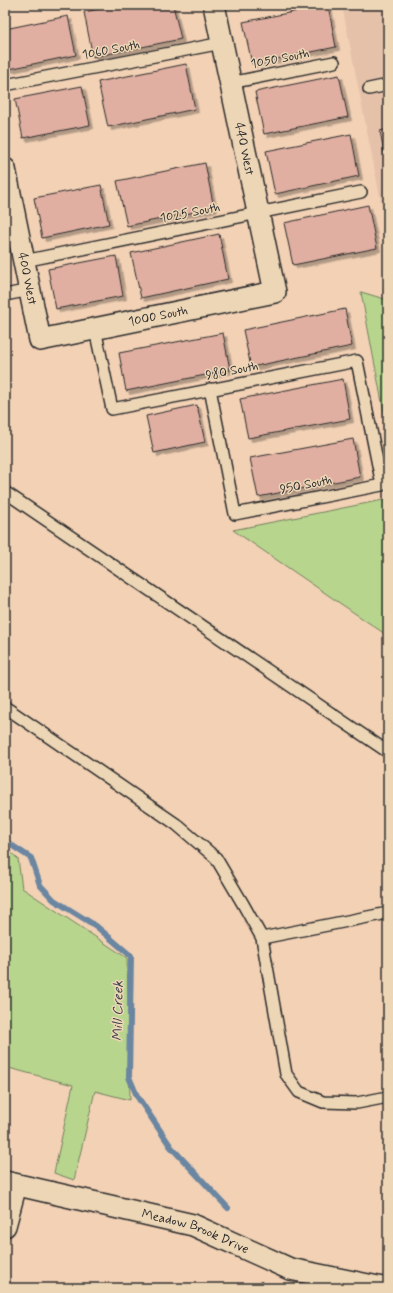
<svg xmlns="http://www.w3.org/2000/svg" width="393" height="1293" viewBox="0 0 393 1293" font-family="Mynerve,sans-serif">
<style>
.built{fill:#e5c1aa}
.green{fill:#b8d58e;stroke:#72805c}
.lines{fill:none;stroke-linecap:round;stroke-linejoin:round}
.stream{stroke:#6b86a1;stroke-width:6}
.building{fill:#e0afa1;stroke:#2b2b2b;filter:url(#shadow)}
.service-casing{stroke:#2b2b2b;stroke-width:14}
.minor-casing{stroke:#2b2b2b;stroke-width:24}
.path{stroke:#2b2b2b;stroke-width:2.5;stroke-dasharray:1 3;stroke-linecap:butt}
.service{stroke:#edd6b6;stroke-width:11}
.minor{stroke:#edd6b6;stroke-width:21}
.labels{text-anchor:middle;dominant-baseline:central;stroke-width:3;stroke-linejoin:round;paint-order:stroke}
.street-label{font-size:13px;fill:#2b2b2b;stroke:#edd6b6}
.water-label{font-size:14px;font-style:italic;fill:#3b4249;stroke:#edd6b6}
</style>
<defs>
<filter id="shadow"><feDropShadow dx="3.5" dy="3.5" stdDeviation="0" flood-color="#0004"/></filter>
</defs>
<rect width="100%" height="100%" fill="#f2d1b5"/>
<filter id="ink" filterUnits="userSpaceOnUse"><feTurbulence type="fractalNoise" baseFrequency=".025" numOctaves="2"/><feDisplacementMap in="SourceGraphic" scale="8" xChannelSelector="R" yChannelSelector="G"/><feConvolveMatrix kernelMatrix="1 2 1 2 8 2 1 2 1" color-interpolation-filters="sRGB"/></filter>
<g filter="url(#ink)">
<!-- built -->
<polygon class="built" points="342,5 388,5 388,237"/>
<!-- green -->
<g class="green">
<polygon points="361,292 388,300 388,434"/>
<polygon points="388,499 388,636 233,530"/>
<polygon points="5,847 18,859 22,888 127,958 130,1100 95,1091 74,1180 54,1173 73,1085 5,1067"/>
</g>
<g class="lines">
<!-- stream -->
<polyline class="stream" points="5,841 31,858 40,885 54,900 96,926 131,956 129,1077 137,1096 171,1147 228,1208"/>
</g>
<!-- building -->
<g class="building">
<polygon points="119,5 173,5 181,39 93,57 84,12"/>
<polygon points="328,5 336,47 252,64 243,22"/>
<polygon points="68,16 76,55 9,69 5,52 5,29"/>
<polygon points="186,64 195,109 108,127 98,82"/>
<polygon points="339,75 348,117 264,134 255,92"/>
<polygon points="82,86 90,125 23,138 15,99"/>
<polygon points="388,129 388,173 380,131"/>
<polygon points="351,134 359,176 275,194 266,151"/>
<polygon points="205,163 214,208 127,226 117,181"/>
<polygon points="101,185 109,224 42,238 34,198"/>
<polygon points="368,205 377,248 293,265 284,223"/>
<polygon points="219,234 228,279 141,298 131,253"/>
<polygon points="116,256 123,296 56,309 48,269"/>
<polygon points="345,309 352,346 251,367 243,330"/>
<polygon points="223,333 230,370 126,391 119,353"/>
<polygon points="343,379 350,419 248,438 240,399"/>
<polygon points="197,405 205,442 154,453 146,416"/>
<polygon points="353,439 360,477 258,497 250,458"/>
</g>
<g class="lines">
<!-- service casing -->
<g class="service-casing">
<g id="service">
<polyline points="230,83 334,62"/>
<polyline points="5,85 222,43"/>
<polyline points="369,89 388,85"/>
<polyline points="24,261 361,192"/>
<polyline points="5,295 30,290"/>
<polyline points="95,329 112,409 357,361 382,485 235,514 210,389"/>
<polyline points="5,492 388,752"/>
<polyline points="5,707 176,824 216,858 243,904 262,938 286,1074 299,1092 323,1102 357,1103 388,1097"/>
<polyline points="262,938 388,913"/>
</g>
</g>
<!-- minor casing -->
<g class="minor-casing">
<g id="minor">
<path id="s1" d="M5,169L40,340L275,292L214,5"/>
<path id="s2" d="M5,1182L193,1225L290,1269L383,1288"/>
<polyline points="5,1226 16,1185"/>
</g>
</g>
<!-- path -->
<polyline class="path" points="261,1281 261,1288"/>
<!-- service -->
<use href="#service" class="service"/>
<!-- minor -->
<use href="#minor" class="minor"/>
</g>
</g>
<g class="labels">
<!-- street labels -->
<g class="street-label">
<text transform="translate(111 50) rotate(-11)">1060 South</text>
<text transform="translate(280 59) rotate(-11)">1050 South</text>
<text transform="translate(244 149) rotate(78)">440 West</text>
<text transform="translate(190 213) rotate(-11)">1025 South</text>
<text stroke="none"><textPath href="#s1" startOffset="112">400 West</textPath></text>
<text stroke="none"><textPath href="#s1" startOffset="295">1000 South</textPath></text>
<text transform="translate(232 371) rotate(-11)">980 South</text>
<text transform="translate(306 485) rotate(-11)">950 South</text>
<text stroke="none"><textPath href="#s2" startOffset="197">Meadow Brook Drive</textPath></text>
</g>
<!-- water labels -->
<g class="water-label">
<text transform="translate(118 1011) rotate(-89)">Mill Creek</text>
</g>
</g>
<!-- margin -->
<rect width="393" height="1293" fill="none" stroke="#edd6b6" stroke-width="20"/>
<rect x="10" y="10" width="373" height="1273" fill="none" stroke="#2b2b2b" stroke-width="1.5" filter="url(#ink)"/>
</svg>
